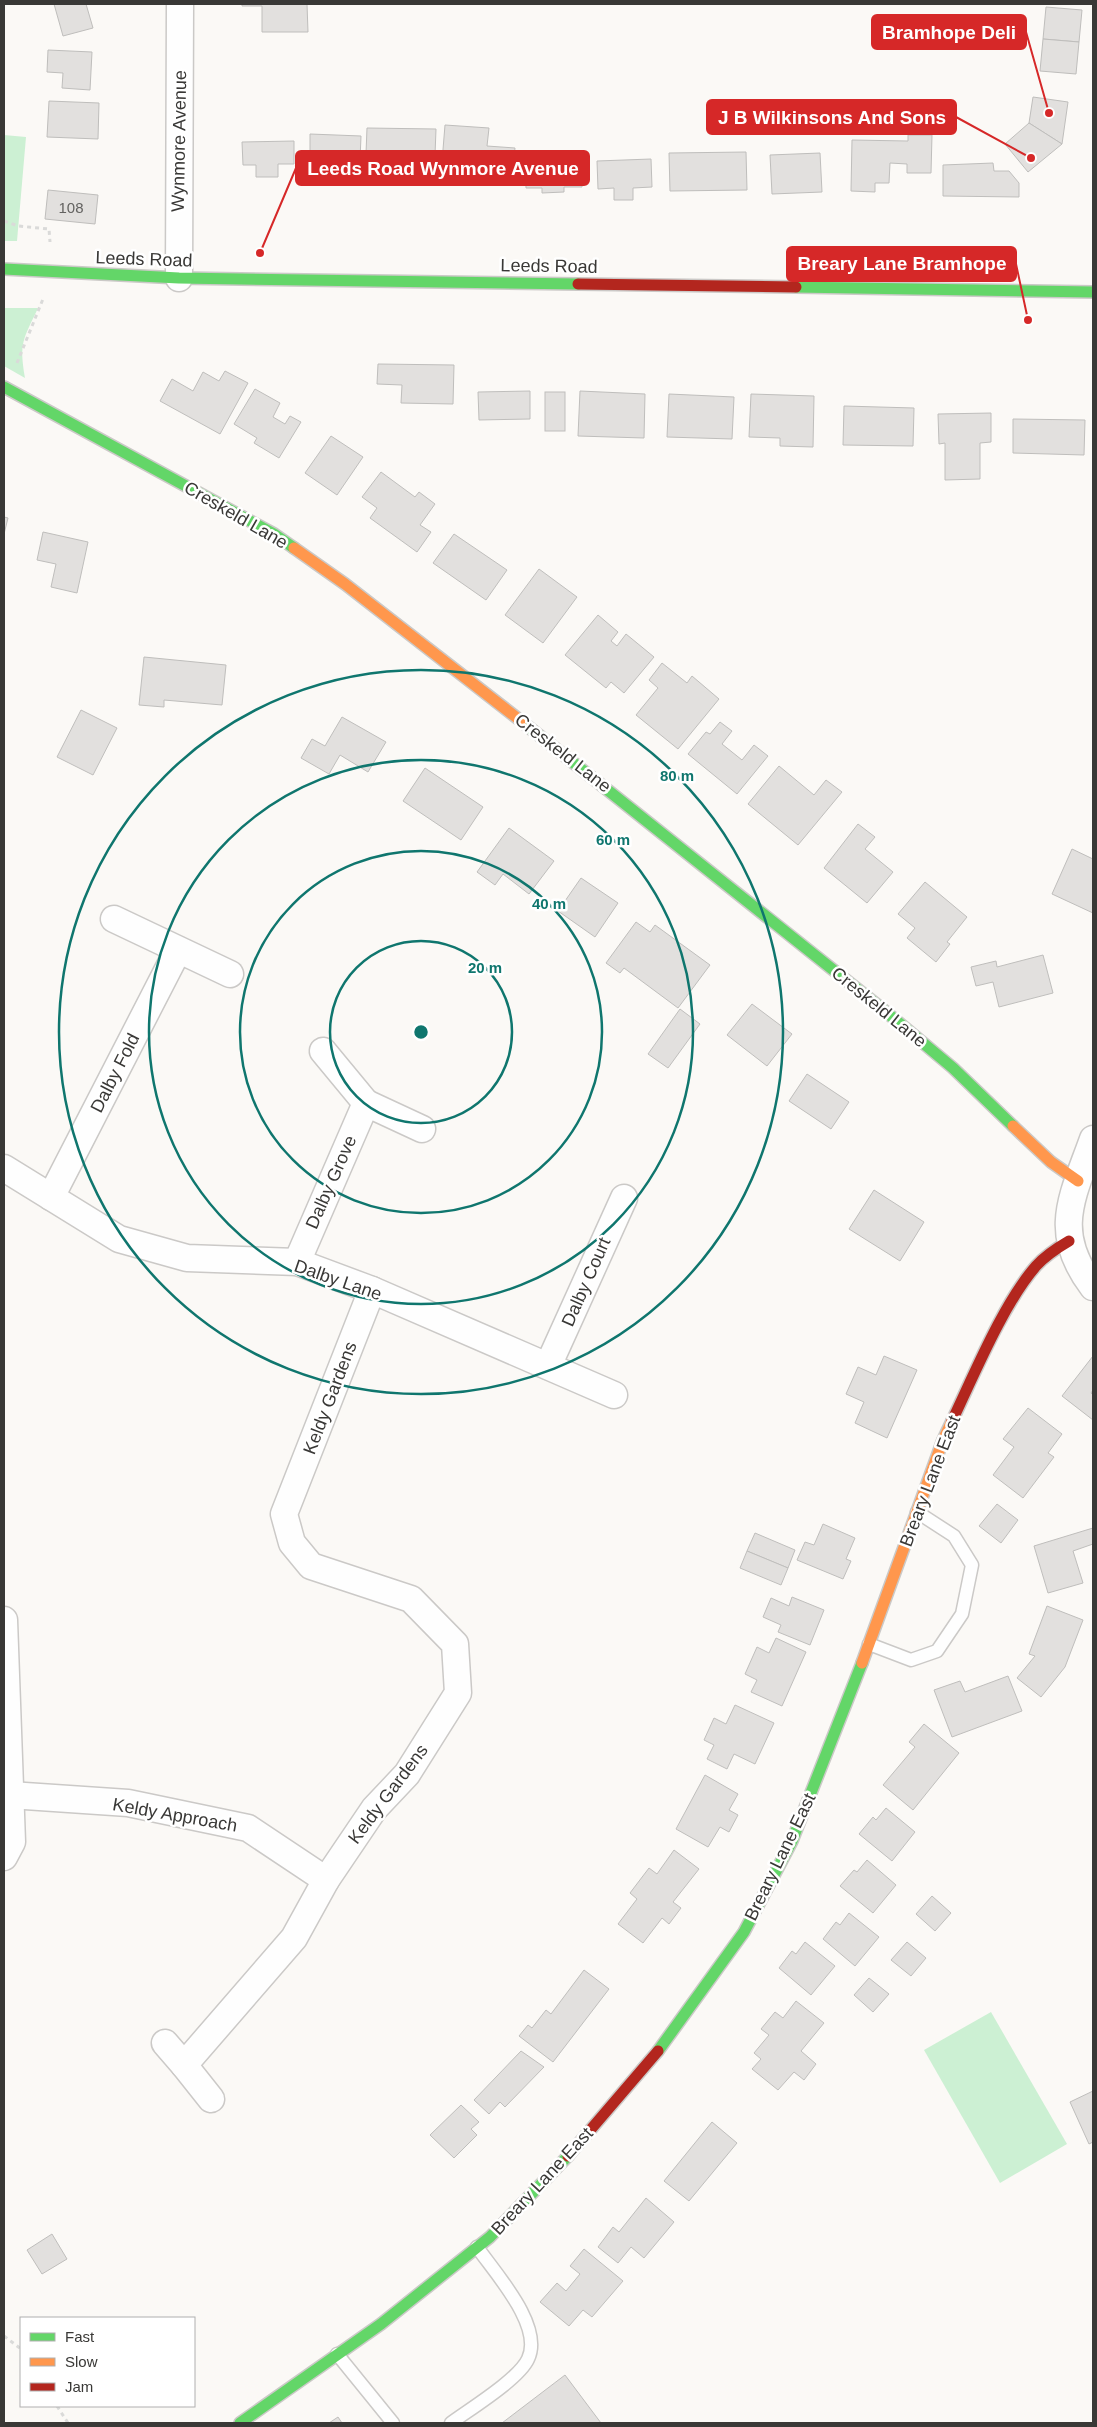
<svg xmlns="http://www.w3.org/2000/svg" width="1097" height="2427" viewBox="0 0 1097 2427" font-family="Helvetica,sans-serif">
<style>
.green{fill:#ccf0d3}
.building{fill:#e2e0de;stroke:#bfbebc}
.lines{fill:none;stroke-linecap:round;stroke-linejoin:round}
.lane-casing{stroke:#cbc9c7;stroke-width:15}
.street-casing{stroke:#cbc9c7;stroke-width:29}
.fast-casing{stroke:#cbc9c7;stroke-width:14}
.slow-casing{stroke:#cbc9c7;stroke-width:14}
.jam-casing{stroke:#cbc9c7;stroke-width:14}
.path{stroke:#dadad9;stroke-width:3;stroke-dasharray:4 4;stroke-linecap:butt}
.lane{stroke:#fefefe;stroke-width:12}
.street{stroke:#fefefe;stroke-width:26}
.fast{stroke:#63d668;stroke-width:11}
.slow{stroke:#ff974d;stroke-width:11}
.jam{stroke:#b3261e;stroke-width:11}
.ring{fill:none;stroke:#0f766e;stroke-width:2.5}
.labels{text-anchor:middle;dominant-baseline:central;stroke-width:5;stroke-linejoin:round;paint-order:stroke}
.number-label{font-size:15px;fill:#636260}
.street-label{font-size:18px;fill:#393836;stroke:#fff}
.centre{fill:#0f766e;stroke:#fff;stroke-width:2.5}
.ring-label{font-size:15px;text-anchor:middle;font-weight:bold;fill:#0f766e;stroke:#fff;stroke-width:5;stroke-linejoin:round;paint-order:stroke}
.leader{fill:none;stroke:#d62828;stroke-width:2}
.callout-dot{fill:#d62828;stroke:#fff;stroke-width:2}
.callout{fill:#d62828;stroke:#d62828;stroke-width:2}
.callout-label{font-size:19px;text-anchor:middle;font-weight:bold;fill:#fff}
</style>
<rect width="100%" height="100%" fill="#fbf9f6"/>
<!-- green -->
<g class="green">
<polygon points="4,135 26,137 17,241 4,241"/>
<path d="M4,308H38C23,340 19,342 25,378L4,366Z"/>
<polygon points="991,2012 1067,2144 1000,2183 924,2050"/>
</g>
<!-- building -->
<g class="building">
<polygon points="54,4 86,4 93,28 63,36"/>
<polygon points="242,4 307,4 308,32 262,32 262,6 242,6"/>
<polygon points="1046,7 1082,10 1079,42 1043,39"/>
<polygon points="1043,39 1079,42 1076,74 1040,71"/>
<polygon points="48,50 92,52 90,90 62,88 63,73 47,72"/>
<polygon points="1033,97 1068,102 1062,144 1029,123"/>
<polygon points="49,101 99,103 98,139 47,137"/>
<polygon points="1029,123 1062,144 1028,172 1005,144"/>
<polygon points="445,125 489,128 487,146 515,148 512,179 441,174"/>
<polygon points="367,128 436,129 434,181 365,179"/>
<polygon points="310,134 361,136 360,160 346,160 346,172 323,171 324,159 310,159"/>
<polygon points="908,135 932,135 931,173 907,173 907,164 890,163 889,183 875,183 875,192 851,191 852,140 908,141"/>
<polygon points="294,141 294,164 278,164 278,177 256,177 256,165 243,165 242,142"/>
<polygon points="746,152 747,190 670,191 669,153"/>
<polygon points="820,153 822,192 772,194 770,155"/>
<polygon points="582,157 582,187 564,187 564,192 542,193 542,188 526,188 525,158"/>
<polygon points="651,159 652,187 633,188 633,200 614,200 614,188 598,189 597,161"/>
<polygon points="993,163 994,171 1009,171 1019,183 1019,197 943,196 943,165"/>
<polygon points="48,190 98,195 95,224 45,219"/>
<polygon points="378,364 454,365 453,404 401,403 402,385 377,384"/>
<polygon points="225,371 248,383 220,434 160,401 172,379 193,391 203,372 219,381"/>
<polygon points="255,389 280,403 273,417 285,424 290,416 301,422 279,458 254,443 257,438 234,424"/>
<polygon points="530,391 530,419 479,420 478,392"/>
<polygon points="580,391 645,394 644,438 578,436"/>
<rect x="545" y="392" width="20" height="39"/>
<polygon points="669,394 734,397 732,439 667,437"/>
<polygon points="751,394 814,396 813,447 780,446 780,438 749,437"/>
<polygon points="844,406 914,408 913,446 843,445"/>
<polygon points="991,413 991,442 980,443 980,479 945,480 945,443 939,444 938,414"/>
<polygon points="1013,419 1085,420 1084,455 1013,453"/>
<polygon points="331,436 363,457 337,495 305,473"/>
<polygon points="381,472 415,497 419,492 435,504 420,525 431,532 417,552 370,518 377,508 362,497"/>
<polygon points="4,517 8,518 4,534"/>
<polygon points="43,532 88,542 77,593 51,587 56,564 37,560"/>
<polygon points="454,534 507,570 486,600 433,563"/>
<polygon points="539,569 577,597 543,643 505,615"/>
<polygon points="598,615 618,632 611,641 617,646 626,634 654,657 624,693 611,682 606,688 565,655"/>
<polygon points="144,657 226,665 222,705 164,700 164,707 139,705"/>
<polygon points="662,663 687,683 692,676 719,699 678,749 636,715 658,688 649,680"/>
<polygon points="81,710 117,728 93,775 57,757"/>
<polygon points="342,717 386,742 368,772 340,755 329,774 301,758 312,739 325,746"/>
<polygon points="720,722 732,731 722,744 742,760 754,745 768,756 737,794 688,754 706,732 710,734"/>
<polygon points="779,766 814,795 826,780 842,792 798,845 748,804"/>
<polygon points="425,768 483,807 461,840 403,801"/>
<polygon points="858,824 875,837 865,849 893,872 867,903 824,868"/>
<polygon points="509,828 554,861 529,894 503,874 495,885 477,872"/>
<polygon points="1072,849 1093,859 1093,913 1052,894"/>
<polygon points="581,878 618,903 595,937 558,911"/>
<polygon points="925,882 967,917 947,942 950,944 936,962 907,938 915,928 898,914"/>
<polygon points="636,922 650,932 655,925 710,965 678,1008 624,968 620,973 606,963"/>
<polygon points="1043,955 1053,993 999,1007 993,982 976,986 971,967 996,961 997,967"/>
<polygon points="752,1004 792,1034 767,1066 727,1035"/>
<polygon points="680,1009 700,1024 668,1068 648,1054"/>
<polygon points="807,1074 849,1102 831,1129 789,1101"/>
<polygon points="874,1190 924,1222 900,1261 849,1229"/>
<polygon points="884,1356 917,1370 887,1438 855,1423 864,1402 846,1394 858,1367 876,1375"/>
<polygon points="1093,1356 1093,1390 1091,1393 1093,1395 1093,1420 1062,1396"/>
<polygon points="1028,1408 1062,1434 1048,1453 1054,1457 1023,1498 993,1475 1014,1447 1003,1439"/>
<polygon points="997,1504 1018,1520 1001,1543 979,1526"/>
<polygon points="823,1524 855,1538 846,1559 851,1561 843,1579 797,1560 805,1542 814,1545"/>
<polygon points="1093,1528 1093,1544 1073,1551 1083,1583 1048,1593 1034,1546"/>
<polygon points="755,1533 795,1550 788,1568 747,1551"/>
<polygon points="747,1551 788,1568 781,1585 740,1568"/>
<polygon points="792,1597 824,1610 810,1645 778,1632 781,1625 763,1617 771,1598 789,1606"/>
<polygon points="1047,1606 1083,1620 1065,1667 1041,1697 1017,1678 1035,1656 1029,1654"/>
<polygon points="776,1638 806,1652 782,1706 751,1692 757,1680 745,1674 757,1647 769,1653"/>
<polygon points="1008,1676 1022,1711 952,1737 934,1690 960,1681 965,1692"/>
<polygon points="735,1705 774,1723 755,1764 734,1754 727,1769 707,1759 714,1745 704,1740 714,1718 726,1724"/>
<polygon points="924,1724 959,1753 913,1810 883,1785 915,1747 909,1742"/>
<polygon points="705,1775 738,1794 729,1810 738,1815 729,1832 720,1827 708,1847 676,1829"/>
<polygon points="886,1808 915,1832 892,1861 859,1834 873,1817 876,1820"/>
<polygon points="674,1850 699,1869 673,1902 681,1908 669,1924 662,1918 643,1943 618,1924 637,1899 630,1893 649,1868 657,1874"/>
<polygon points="867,1860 896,1885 873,1913 840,1886 854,1870 857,1872"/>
<polygon points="932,1896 951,1913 935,1931 916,1914"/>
<polygon points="849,1913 879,1937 855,1966 823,1939 836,1922 840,1925"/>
<polygon points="805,1942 835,1966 811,1995 779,1968 792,1951 796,1954"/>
<polygon points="907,1942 926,1958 911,1976 891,1960"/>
<polygon points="584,1970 609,1989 553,2062 519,2036 528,2025 532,2028 546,2010 551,2014"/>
<polygon points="869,1978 889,1994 873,2012 854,1995"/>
<polygon points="796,2001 824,2023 801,2051 816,2064 804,2080 794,2072 778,2090 752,2069 761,2059 754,2053 769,2035 761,2029 775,2012 783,2018"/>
<polygon points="521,2051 544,2067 505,2107 500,2102 489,2114 474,2100"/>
<polygon points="1093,2091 1093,2142 1089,2144 1070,2102"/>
<polygon points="461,2105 479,2122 471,2129 477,2135 454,2158 430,2135"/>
<polygon points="712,2122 737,2143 689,2201 664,2181"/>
<polygon points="646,2198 674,2222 644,2258 631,2247 618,2263 598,2247 613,2227 619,2232"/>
<polygon points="52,2234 67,2259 42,2274 27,2250"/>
<polygon points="584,2249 623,2281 592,2317 583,2310 569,2326 540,2302 557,2283 566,2291 580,2274 570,2266"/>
<polygon points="565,2375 601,2423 502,2423"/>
<polygon points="338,2417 342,2423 329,2423"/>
</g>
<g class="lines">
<!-- lane casing -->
<g class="lane-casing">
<g id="lane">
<polyline points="869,1644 911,1660 937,1651 962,1614 972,1565 954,1536 917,1512"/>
<polyline points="337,2354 393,2423"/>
<path d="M451,2423C470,2409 519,2379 528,2359C544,2326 495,2273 477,2247"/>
</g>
</g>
<!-- street casing -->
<g class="street-casing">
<g id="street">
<polyline points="179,278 180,4"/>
<polyline points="114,919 230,974"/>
<polyline points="323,1051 366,1103"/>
<path d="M1093,1139C1072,1198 1051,1232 1093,1287"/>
<polyline points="4,1168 119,1239 187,1258 297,1262 372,1290 614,1395"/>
<polyline points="51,1197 178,950"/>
<polyline points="297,1262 366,1103 422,1129"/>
<polyline points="548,1366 624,1198"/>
<polyline points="4,1620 12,1842 4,1857"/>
<polyline points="10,1795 128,1803 248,1828 326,1880"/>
<polyline points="165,2043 184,2065"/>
<polyline points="211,2099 184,2065 294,1938 326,1880 374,1809 407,1774 458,1693 455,1644 411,1599 311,1566 292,1543 284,1514 372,1290"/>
</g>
</g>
<!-- fast casing -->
<g class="fast-casing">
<g id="fast">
<polyline points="4,269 179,278 578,284"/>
<polyline points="796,287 1093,292"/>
<polyline points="4,387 274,534 294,548"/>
<polyline points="521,721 886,1012 953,1068 1013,1126"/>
<polyline points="658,2051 744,1932 792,1841 862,1663"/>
<polyline points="240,2423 381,2324 490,2237 568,2156"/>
</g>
</g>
<!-- slow casing -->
<g class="slow-casing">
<g id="slow">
<polyline points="294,548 345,584 521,721"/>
<polyline points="1013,1126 1051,1162 1078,1181"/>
<polyline points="862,1663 943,1440 952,1421"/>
</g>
</g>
<!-- jam casing -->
<g class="jam-casing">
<g id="jam">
<polyline points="578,284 796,287"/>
<path d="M952,1421C974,1375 1003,1304 1036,1266C1045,1256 1057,1248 1069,1241"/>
<polyline points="568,2156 658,2051"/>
</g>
</g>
<!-- path -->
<g class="path">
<polyline points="4,221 18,226 49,229 50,242"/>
<polyline points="17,363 43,299"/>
<polyline points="4,2336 21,2349"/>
<polyline points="57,2406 68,2423"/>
</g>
<!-- lane -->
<use href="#lane" class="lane"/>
<!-- street -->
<use href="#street" class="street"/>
<!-- fast -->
<use href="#fast" class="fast"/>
<!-- slow -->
<use href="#slow" class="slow"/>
<!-- jam -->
<use href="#jam" class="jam"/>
</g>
<!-- distance rings -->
<g class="ring">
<circle cx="421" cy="1032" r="91"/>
<circle cx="421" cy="1032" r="181"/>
<circle cx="421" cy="1032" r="272"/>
<circle cx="421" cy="1032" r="362"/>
</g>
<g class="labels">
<!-- number labels -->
<g class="number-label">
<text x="71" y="207">108</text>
</g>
<!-- street labels -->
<g class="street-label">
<text transform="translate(179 141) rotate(-89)">Wynmore Avenue</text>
<text transform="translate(144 259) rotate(2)">Leeds Road</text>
<text transform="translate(549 266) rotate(1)">Leeds Road</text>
<text transform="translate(236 515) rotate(30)">Creskeld Lane</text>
<text transform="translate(563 753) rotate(38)">Creskeld Lane</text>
<text transform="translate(879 1007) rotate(39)">Creskeld Lane</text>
<text transform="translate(115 1073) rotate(-63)">Dalby Fold</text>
<text transform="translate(331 1182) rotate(-66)">Dalby Grove</text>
<text transform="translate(338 1280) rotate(19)">Dalby Lane</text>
<text transform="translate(586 1282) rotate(-66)">Dalby Court</text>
<text transform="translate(330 1398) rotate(-69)">Keldy Gardens</text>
<text transform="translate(930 1481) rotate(-69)">Breary Lane East</text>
<text transform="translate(388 1794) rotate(-53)">Keldy Gardens</text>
<text transform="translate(175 1815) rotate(10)">Keldy Approach</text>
<text transform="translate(780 1857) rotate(-64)">Breary Lane East</text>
<text transform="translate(542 2181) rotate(-47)">Breary Lane East</text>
</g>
</g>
<circle cx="421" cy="1032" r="8" class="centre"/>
<g class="ring-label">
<text x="677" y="781">80 m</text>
<text x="613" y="845">60 m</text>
<text x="549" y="909">40 m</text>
<text x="485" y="973">20 m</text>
</g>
<!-- callouts -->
<path class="leader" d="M1049 113L1026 32M1031 158L956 117M260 253L296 168M1028 320L1016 264"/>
<g class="callout-dot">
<circle cx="1049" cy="113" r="5"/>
<circle cx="1031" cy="158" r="5"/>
<circle cx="260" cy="253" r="5"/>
<circle cx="1028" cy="320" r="5"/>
</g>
<g class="callout">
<rect x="872" y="15" width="154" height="34" rx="5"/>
<rect x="707" y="100" width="249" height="34" rx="5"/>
<rect x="296" y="151" width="293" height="34" rx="5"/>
<rect x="787" y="247" width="229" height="34" rx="5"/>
</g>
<g class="callout-label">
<text x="949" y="39">Bramhope Deli</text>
<text x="832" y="124">J B Wilkinsons And Sons</text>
<text x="443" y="175">Leeds Road Wynmore Avenue</text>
<text x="902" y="270">Breary Lane Bramhope</text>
</g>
<!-- border -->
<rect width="1097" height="2427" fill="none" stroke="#393836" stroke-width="10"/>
<!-- legend -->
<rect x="20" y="2317" width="175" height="90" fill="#ffffff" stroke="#b0afaf"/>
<rect x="30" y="2333" width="25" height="8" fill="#63d668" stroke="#b0afaf"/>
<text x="65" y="2342" font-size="15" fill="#393836">Fast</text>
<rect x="30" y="2358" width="25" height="8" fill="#ff974d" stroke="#b0afaf"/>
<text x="65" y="2367" font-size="15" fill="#393836">Slow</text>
<rect x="30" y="2383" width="25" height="8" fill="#b3261e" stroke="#b0afaf"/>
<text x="65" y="2392" font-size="15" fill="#393836">Jam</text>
</svg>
